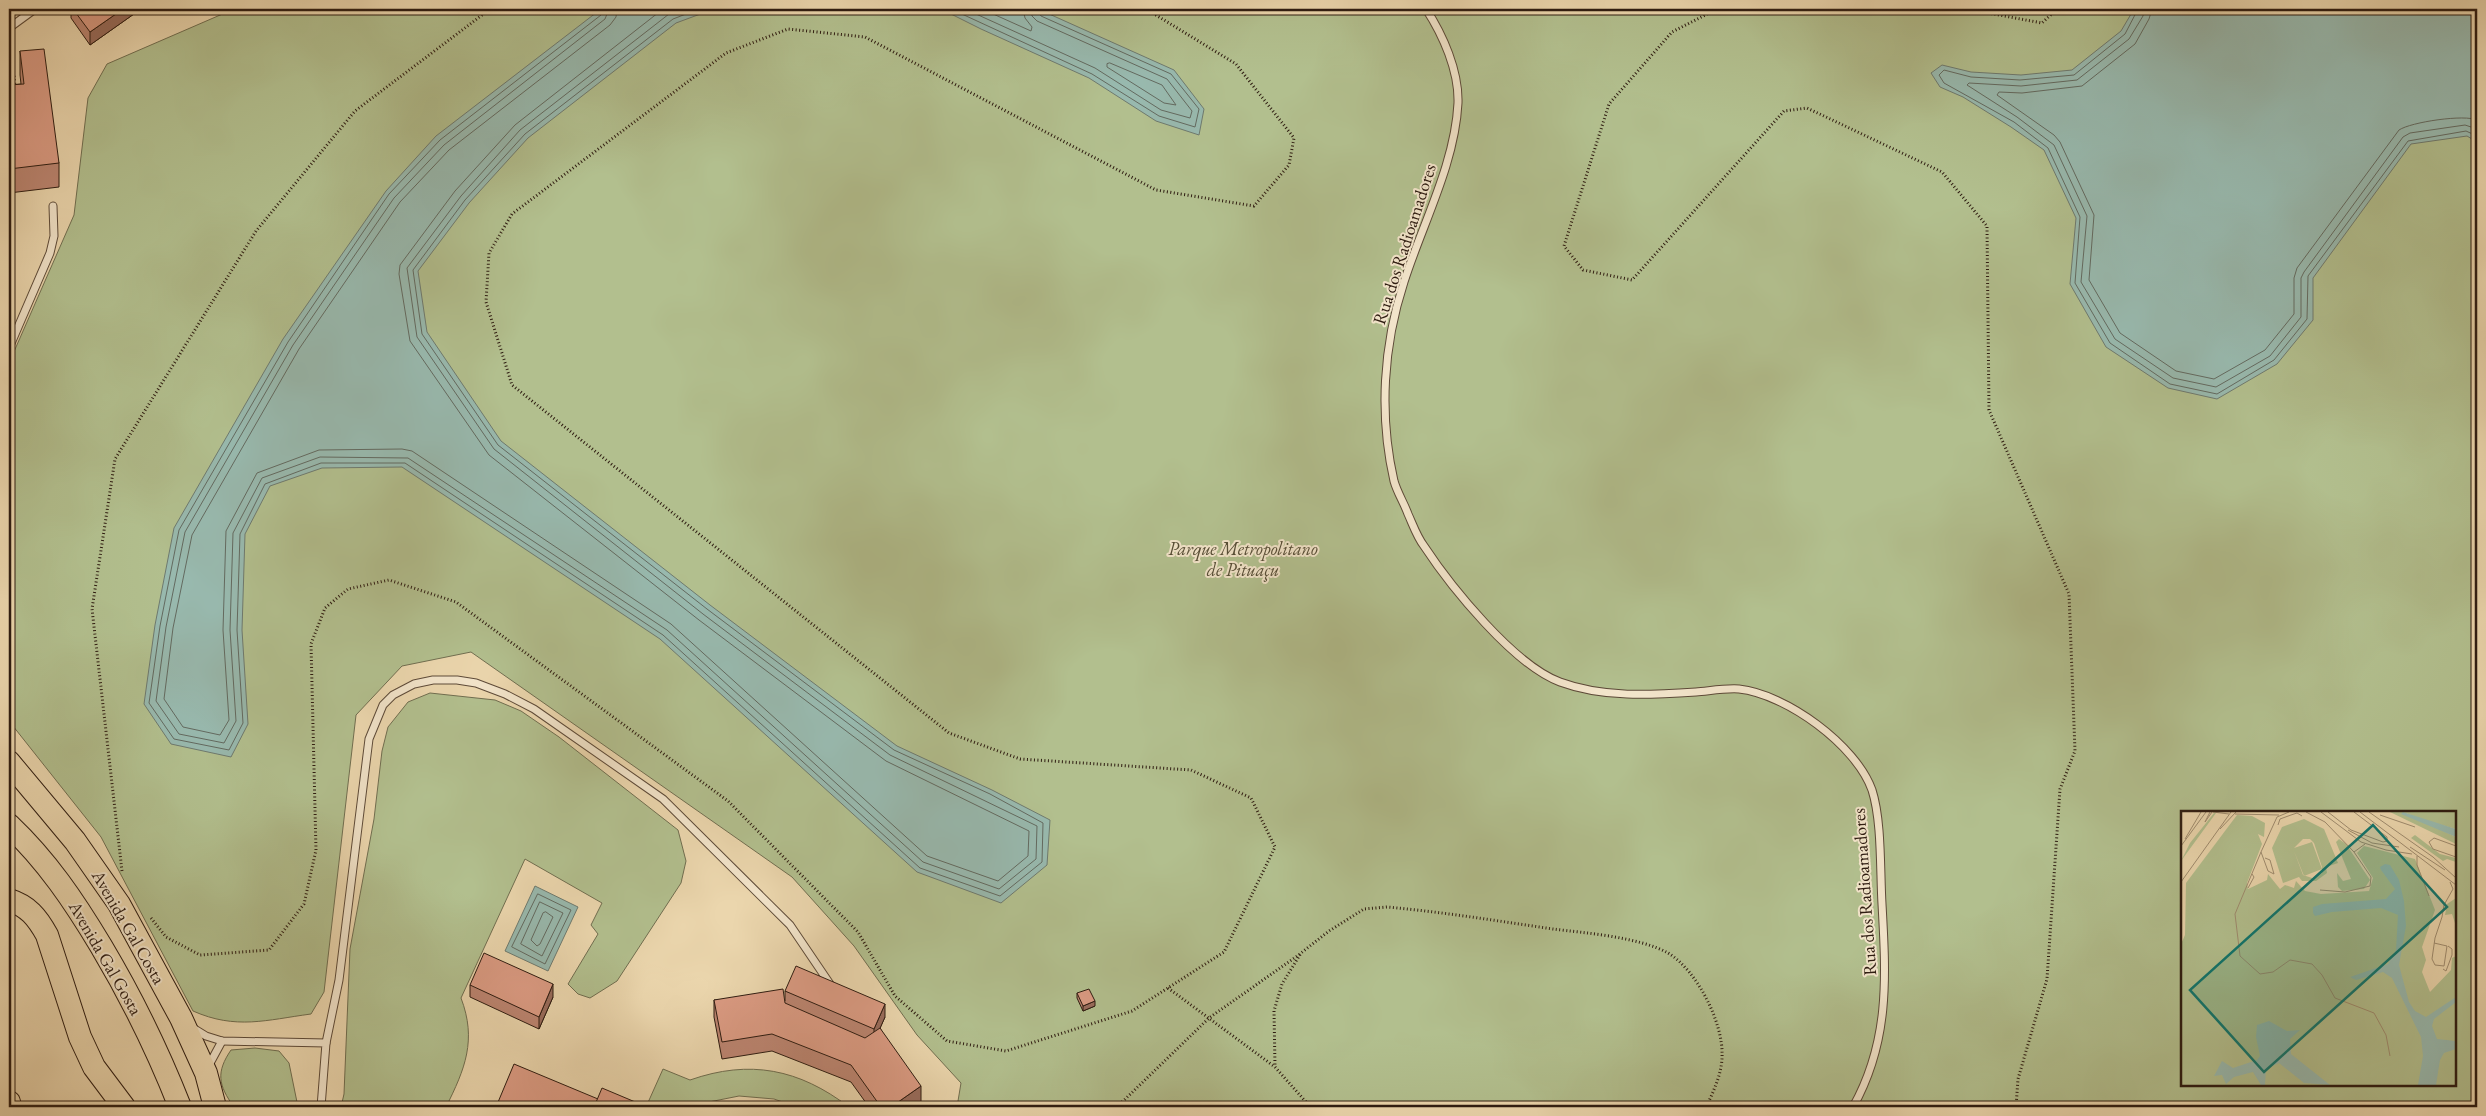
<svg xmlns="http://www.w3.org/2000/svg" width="2486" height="1116" viewBox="0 0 2486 1116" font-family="'EB Garamond',serif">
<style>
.green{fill:#b2bf8e;stroke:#706e50;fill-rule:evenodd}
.water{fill:#98b9ae;stroke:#6e7a6f}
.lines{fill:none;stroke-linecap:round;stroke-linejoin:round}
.shore{stroke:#636a60;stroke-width:1}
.lane-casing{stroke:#5d4a38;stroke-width:9}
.primary-casing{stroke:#2e1c11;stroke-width:24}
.path{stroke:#2e1c11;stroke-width:3;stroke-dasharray:1 2.5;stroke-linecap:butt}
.lane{stroke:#f2e4ca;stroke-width:7}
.primary{stroke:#ebd6ad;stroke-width:22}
.wall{fill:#bc8571;stroke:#2e1c11}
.shaded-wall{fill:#996c5c;stroke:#2e1c11}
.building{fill:#db9b83;stroke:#2e1c11}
.labels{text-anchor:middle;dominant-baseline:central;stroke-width:4;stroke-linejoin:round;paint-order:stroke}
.street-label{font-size:18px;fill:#2e1c11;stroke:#f2e4ca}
.park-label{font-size:18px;font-style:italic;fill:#564d36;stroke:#f2e4ca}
.inset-road{fill:none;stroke:#9f8c6f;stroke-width:1}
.view{fill:#0f766e;fill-opacity:0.15;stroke:#0f766e;stroke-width:2.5}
.inset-edge{fill:none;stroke:#2e1c11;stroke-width:2.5}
</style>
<rect width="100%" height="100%" fill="#ebd6ad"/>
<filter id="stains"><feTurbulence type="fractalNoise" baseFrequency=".004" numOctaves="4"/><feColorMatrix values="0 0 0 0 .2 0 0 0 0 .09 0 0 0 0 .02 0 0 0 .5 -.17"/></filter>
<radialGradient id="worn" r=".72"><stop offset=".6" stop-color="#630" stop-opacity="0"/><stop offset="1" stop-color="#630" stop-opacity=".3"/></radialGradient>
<!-- green -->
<g class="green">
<path d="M234,9H2477V1107H957L961,1083L917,1035L854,946L792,877L471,652L402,666L356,715L324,992L311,1014C266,1020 236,1030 193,1011L101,837L9,721V363L74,215L88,98L107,64ZM2182,812H2455V1085H2182Z"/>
<path d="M430,693L495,700L521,711L559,737L678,830L686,861L681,883L617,981L590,998L578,994L568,984L598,934L591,925L602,903L525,859L461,998C477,1040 465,1069 446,1107H341L344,1094L350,949L374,819L382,751L388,727L408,702Z"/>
<path d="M255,1048L279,1051L289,1063L298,1107H234C218,1085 216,1072 231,1050Z"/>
<path d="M663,1069L690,1080C750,1059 799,1069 849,1107H797L774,1099L739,1096L709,1102L701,1107H646Z"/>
</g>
<!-- water -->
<g class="water">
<polygon points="601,9 714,9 676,23 528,138 469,203 418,271 427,332 501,441 710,605 897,746 992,790 1050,820 1047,865 1001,903 917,872 660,639 402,467 322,468 270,486 245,534 242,630 248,724 231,757 171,744 144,704 155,625 174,528 283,339 386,191 436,136"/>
<polygon points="941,9 1038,9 1174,70 1204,109 1199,135 1156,121 1089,78 981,29"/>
<polygon points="2134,9 2477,9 2477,142 2467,136 2411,144 2313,278 2313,320 2277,364 2217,399 2168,388 2106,347 2070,284 2076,218 2044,150 2011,127 1963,97 1940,87 1931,73 1942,65 1971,72 2021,75 2072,70 2121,31"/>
<polygon points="535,886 578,907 548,971 505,951"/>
</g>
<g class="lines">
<!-- shore -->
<g class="shore">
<polyline points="603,9 601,15 440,140 389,194 288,342 179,530 160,626 149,703 174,739 229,750 243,723 237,630 240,534 265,484 321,463 405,463 663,635 920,868 1000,896 1042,862 1043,823 990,794 894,750 707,609 498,445 422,334 413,270 465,200 525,134 673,19 699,9"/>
<polyline points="609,9 605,19 444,145 394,198 293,345 185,532 166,627 156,701 179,734 224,743 236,721 230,630 233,533 262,478 320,457 408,458 667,630 923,862 999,889 1036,859 1037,826 890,755 703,614 494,449 417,337 407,268 461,196 520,130 669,14 681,9"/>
<polyline points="617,9 616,17 610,25 449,150 400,202 299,349 192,535 173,628 164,699 183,727 220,735 229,720 223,630 226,531 257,473 319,450 402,449 412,451 671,624 927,856 998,881 1028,856 1029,831 886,761 699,620 489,455 410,341 399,274 400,265 455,191 515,125 663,9"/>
<polyline points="951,9 1092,74 1159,116 1195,127 1199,109 1171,74 1041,16 1037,9"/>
<polyline points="965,9 1095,68 1161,110 1190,118 1192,111 1167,79 1037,21 1032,16 1031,9"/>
<polyline points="982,9 1031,31 1032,27 1025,18 1023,9"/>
<polyline points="2138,9 2125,34 2074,75 2020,80 1971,77 1944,70 1939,75 1944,83 2014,122 2048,148 2080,217 2075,283 2110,343 2170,384 2217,394 2274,360 2307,319 2308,276 2408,141 2466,131 2477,136"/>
<polyline points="2144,9 2143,16 2129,39 2077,80 2021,86 1969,83 1967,85 2017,117 2054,145 2087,216 2081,282 2115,339 2173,378 2216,387 2270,356 2301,317 2301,278 2304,272 2403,137 2410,133 2465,125 2477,129"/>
<path d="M2152,9L2149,19L2135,44L2082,86L2022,93L1999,92L1997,95L2054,135L2060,142L2094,215L2089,280L2120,333L2176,371L2214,379L2265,350L2294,314V278L2297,268L2399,130C2411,122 2465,114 2477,120"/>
<polygon points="1110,63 1162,85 1176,105 1164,103 1107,67 1107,64"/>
<polygon points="538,894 571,910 545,964 512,947"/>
<polygon points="540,902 563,913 542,956 521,944"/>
<polygon points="546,912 553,917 540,944 537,946 531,940 543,913"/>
</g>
<!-- lane casing -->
<g class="lane-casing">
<g id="lane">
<path d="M1426,9C1443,35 1459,71 1458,103C1455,164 1422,225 1404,282C1383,346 1379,415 1394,481C1397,492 1404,503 1408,514C1413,525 1417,537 1424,546C1451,587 1514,665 1560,682C1603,698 1651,695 1696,692C1709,691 1725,688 1739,689C1786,694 1856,745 1872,790C1882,821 1880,871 1882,904C1886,977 1890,1041 1853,1107"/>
<polyline points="9,28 35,9"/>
<polyline points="9,348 50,253 54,236 53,206"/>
<polyline points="193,1028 206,1036 222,1041 326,1043 321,1107"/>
<polyline points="326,1043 339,980 369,739 383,705 393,695 414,684 433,680 457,680 476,683 505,694 534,709 663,799 790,925 832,987"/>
<polyline points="209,1065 222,1041"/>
</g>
</g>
<!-- primary casing -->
<g class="primary-casing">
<g id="primary">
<polyline points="9,762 75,841 119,904 181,1018 206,1073 215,1107"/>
<path d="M9,825C47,861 74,901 101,946C132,998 158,1051 180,1107"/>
<path d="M9,900C28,906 37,917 47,935L80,1037L94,1067L124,1107"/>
<polyline points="9,1102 10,1107"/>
</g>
</g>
<!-- path -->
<g class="path">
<polyline points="1717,9 1672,32 1609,104 1564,246 1583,270 1632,280 1784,111 1807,108 1942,172 1987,226 1989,410 2069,594 2075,751 2060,789 2047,979 2018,1079 2016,1107"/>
<polyline points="1967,9 2042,23 2057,9"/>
<polyline points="9,67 14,74 15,87"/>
<polyline points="122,871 92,609 115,459 256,231 355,111 490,9"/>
<polyline points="151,918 166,937 200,955 269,950 304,904 316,850 311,644 325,608 348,589 389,580 456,602 728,801 858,932 895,996 947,1041 1006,1051 1132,1011 1224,952 1275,847 1251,798 1191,770 1020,759 949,733 512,385 486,302 489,253 512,214 726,53 788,29 865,37 1156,190 1254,206 1289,165 1294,138 1236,64 1146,9"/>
<polyline points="1168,988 1275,1067"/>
<polyline points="1117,1107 1209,1018 1300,954"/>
<path d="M1315,1107L1306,1102L1275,1067L1274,1011L1282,984L1301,953L1329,931L1364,909L1387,907C1443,912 1498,921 1553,929C1586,933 1639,937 1668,953C1697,970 1724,1024 1722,1057C1722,1073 1713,1093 1706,1107"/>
</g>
<!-- lane -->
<use href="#lane" class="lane"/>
<!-- primary -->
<use href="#primary" class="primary"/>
</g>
<!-- wall -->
<g class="wall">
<polygon points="71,9 141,9 90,45 71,18"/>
<polygon points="20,51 59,163 59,187 9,193 9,85 21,84 20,75"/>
<polygon points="470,985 553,997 539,1029 470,997"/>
<polygon points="785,991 885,1017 880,1028 921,1102 914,1107 869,1107 851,1082 772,1051 722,1059 714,1017 714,1000 785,1001"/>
<polygon points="1077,993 1095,1006 1083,1011 1077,998"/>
</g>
<!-- shaded-wall -->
<g class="shaded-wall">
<polygon points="123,9 141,9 90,45 90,32"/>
<polygon points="553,984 553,997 539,1029 539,1017"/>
<polygon points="1095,1001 1095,1006 1083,1011 1083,1006"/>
<polygon points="885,1004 885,1017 874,1042 874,1029"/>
<polygon points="921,1086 921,1102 914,1107 891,1107"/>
</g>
<!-- building -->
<g class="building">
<polygon points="73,9 123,9 90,32"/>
<polygon points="44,49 59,163 9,169 9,85 24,84 20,51"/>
<polygon points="484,953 553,984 539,1017 470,985"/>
<polygon points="796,966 885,1004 874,1029 785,991"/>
<polygon points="783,989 785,1003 865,1038 880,1028 921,1086 891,1107 881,1107 851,1065 772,1034 722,1042 714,1000"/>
<polygon points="1089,989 1095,1001 1083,1006 1077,993"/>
<polygon points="514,1064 598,1099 594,1107 496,1107"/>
<polygon points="602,1088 640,1104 639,1107 594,1107"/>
</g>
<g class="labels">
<!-- street labels -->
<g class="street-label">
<text transform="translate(1404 244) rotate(-72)">Rua dos Radioamadores</text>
<text transform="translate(1864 892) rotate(-94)">Rua dos Radioamadores</text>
<text transform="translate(129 927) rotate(60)">Avenida Gal Costa</text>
<text transform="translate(106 958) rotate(60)">Avenida Gal Gosta</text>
</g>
<!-- park labels -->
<g class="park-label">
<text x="1243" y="548">Parque Metropolitano<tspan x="1243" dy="21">de Pituaçu</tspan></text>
</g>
</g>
<!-- overview -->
<g transform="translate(2181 811)">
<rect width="275" height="275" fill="#ebd6ad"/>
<path d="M209,1H222L275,26V33ZM222,1H275V18L243,9ZM33,2H35L0,50L9,32ZM56,4L71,5L84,12L83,26L77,23L81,33L66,72L67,78L86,69L87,63L99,78L104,74L113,77L115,70L124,80L140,83L188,80L192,67L176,42L183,35L234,48L254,99L241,136L245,149L241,161L249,181L270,159L271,147L275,145V274H0V133L4,124L5,72ZM123,8L143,18L157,52L145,56L146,62L135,70H121L118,66L102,72L91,37L101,16ZM122,28H129L133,32L141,56V62L134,68L122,64L113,40L123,65L141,58L131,31L113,37ZM234,24L259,43L275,47V51L266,48L262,50L230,27ZM158,28L165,33L189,69L183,78L161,80L157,76L156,62L162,70L170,68L155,31ZM275,87V115L271,103L264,104L266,93Z" fill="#b2bf8e" fill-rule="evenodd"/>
<path d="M222,1L275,18V26L220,3ZM204,53L209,54L218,69L223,90L225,115L218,154L228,191L234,200L245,206L275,186V191L253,208L251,215L256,228L275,230V238L263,242L259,249L255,274H237L242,245L240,226L211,167L202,161L175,169L169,166L207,153L215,139L217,104L200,97L151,101L134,105L132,102V96L141,93L205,88L214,78L200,59L199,56ZM88,210L106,220L119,219L109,228L110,243L149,274L123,272L98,252L85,258L84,274H80L72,261L53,266L45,273L41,264L33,265L41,250L52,257L76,249L79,245L75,226L76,214Z" fill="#98b9ae"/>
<path class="inset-road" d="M29,1L24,11L31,1M32,1L48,3M125,1L144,11L173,41L184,33M140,1L180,31L205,39L231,43M147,1L170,19L202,31L206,30V26L173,1M179,1L275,74M188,1L252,46L275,67M54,3L98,4M199,4L234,16M97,14L99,8L110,4L116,2L121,5M39,18L55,1M167,19L191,32L218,36M4,28L20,1M0,35L25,1M275,35L253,27L248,31L252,38L275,46M229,36L264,59M80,41L54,103L59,145L79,163L92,161L109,149L131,153L141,164L154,187L193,202L205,224L209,245M236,45V54L248,85M84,47L89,49L93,63L87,60L80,41L96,6L108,1M0,71L50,1M67,77L73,66L71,63M139,79L164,81L189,75L190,66L173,41M253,132L266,135L263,155L254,154L251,148L254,127L261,106L263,94L272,78L269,71M262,158L265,160L271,144V138L267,135"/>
<path class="view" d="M192,14L266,96L83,261L9,179Z"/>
<rect width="275" height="275" class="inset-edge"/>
</g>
<!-- margin -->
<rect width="2486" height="1116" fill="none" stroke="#ebd6ad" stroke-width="30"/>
<rect x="10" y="10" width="2466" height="1096" fill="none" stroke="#2e1c11" stroke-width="2.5"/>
<rect x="15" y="15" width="2456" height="1086" fill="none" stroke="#2e1c11"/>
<rect width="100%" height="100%" filter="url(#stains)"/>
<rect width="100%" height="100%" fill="url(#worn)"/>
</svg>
